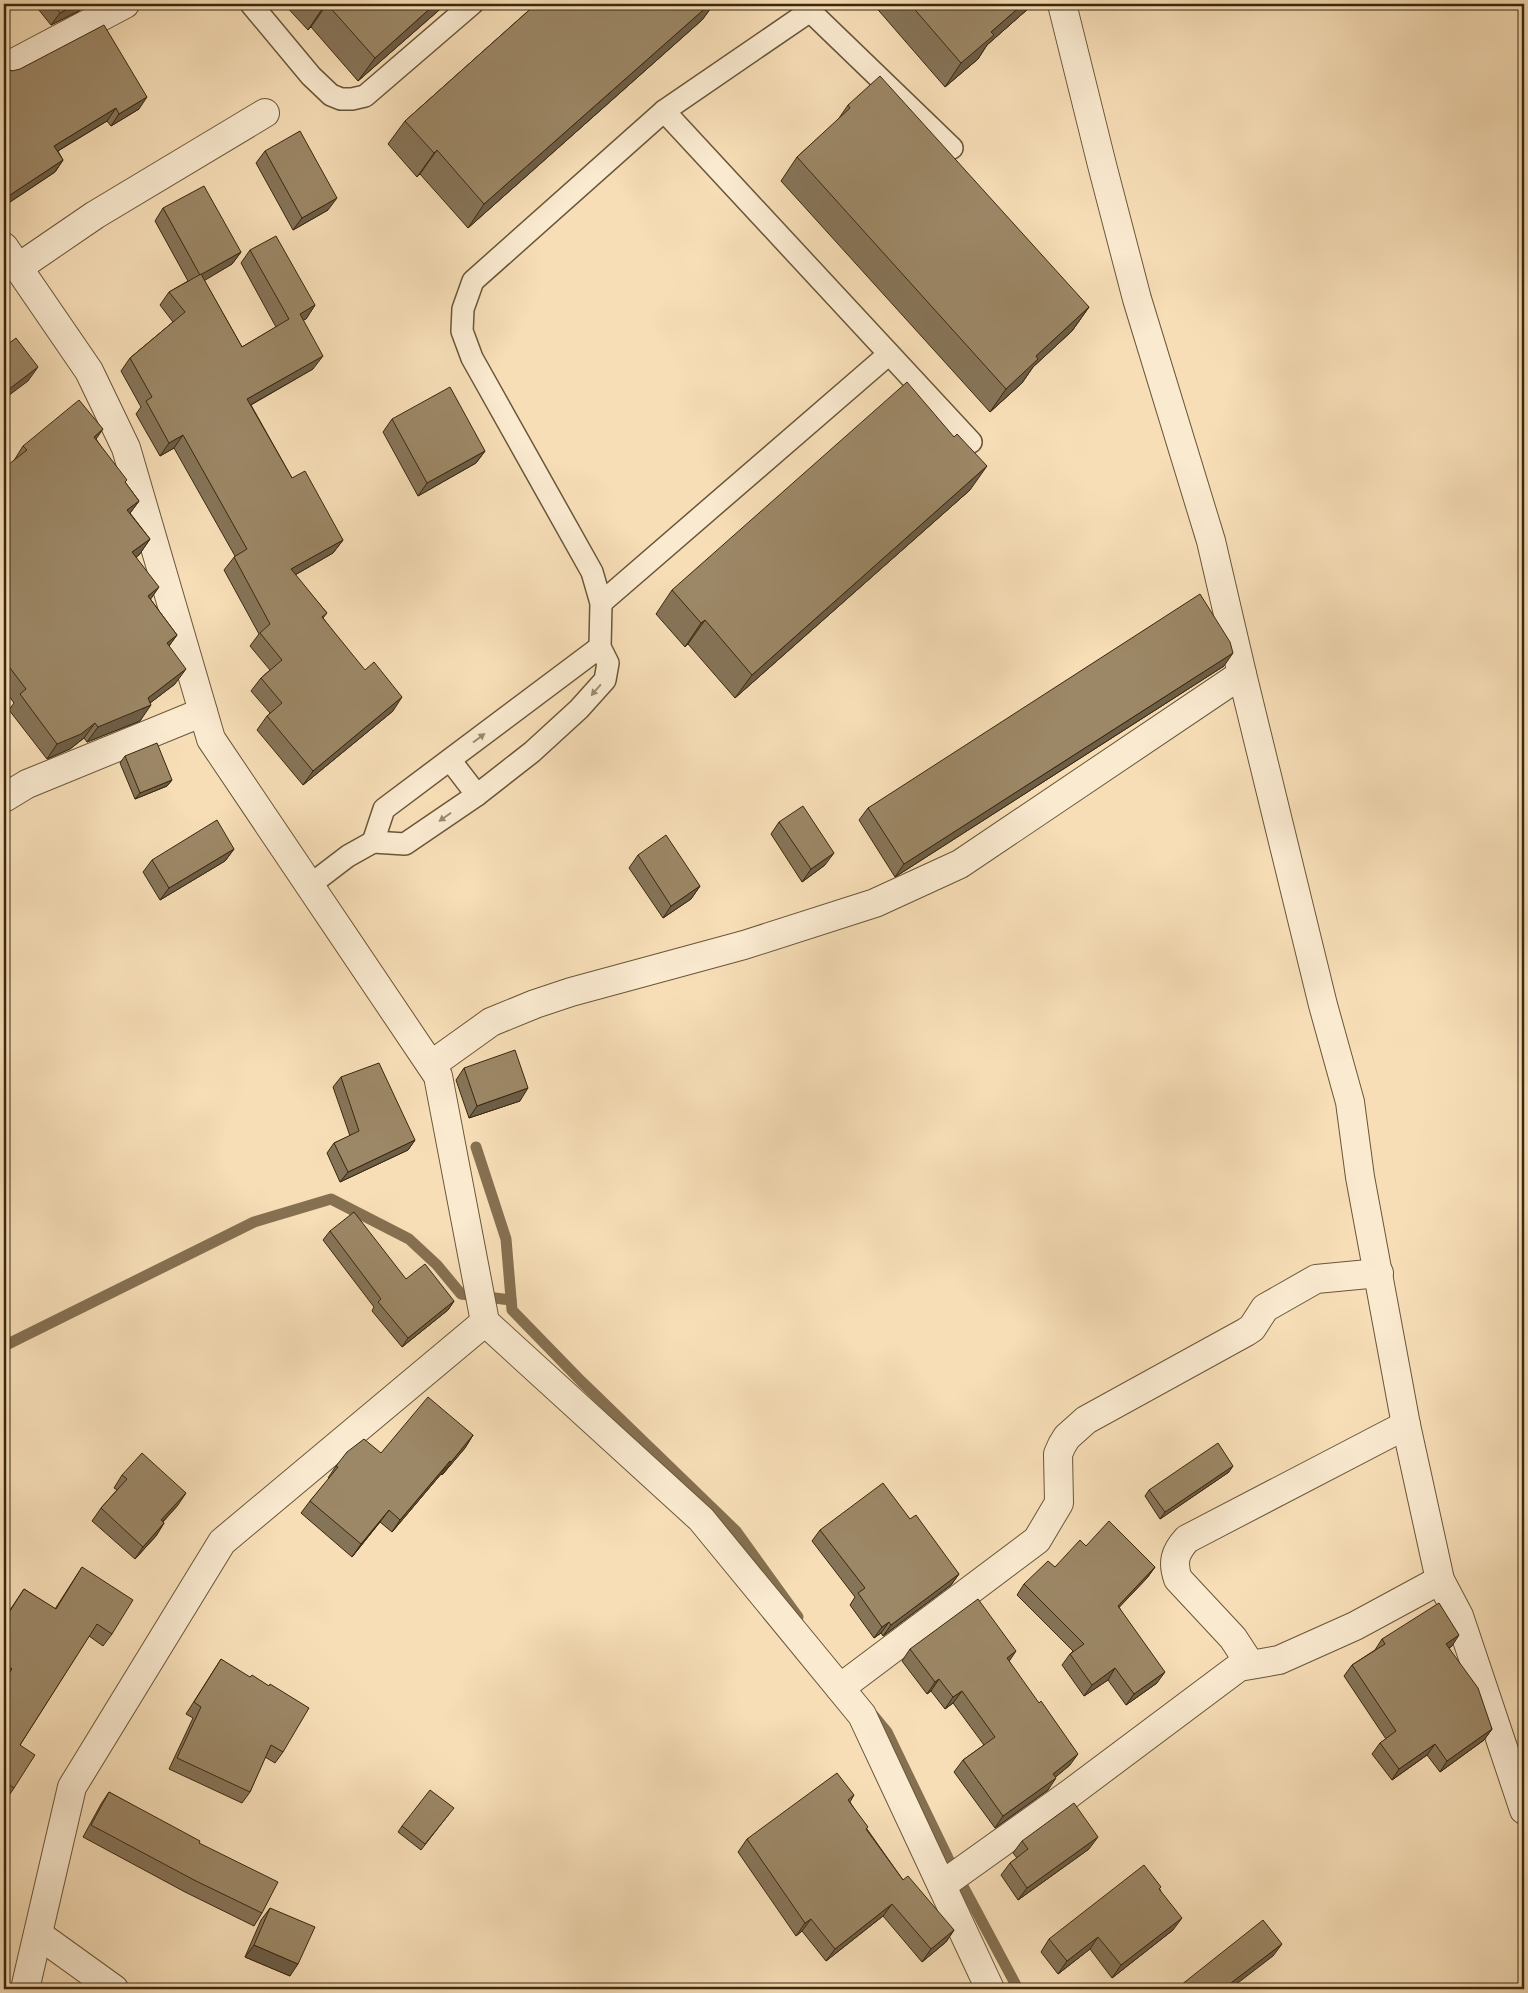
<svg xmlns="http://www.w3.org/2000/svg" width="1528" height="1993" viewBox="0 0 1528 1993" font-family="'IM FELL French Canon',serif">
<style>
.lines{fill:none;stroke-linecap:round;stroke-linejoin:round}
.stream{stroke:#857051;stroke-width:11}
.lane-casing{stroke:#695638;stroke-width:24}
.street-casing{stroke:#695638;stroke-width:30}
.lane{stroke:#faead0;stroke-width:21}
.street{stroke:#faead0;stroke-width:28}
.wall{fill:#867458;stroke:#3a280e}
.shaded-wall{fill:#6d5e47;stroke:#3a280e}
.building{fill:#9c8766;stroke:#3a280e}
.oneway{fill:#9a896f}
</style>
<rect width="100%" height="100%" fill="#f7deb7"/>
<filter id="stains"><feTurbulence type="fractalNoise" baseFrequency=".004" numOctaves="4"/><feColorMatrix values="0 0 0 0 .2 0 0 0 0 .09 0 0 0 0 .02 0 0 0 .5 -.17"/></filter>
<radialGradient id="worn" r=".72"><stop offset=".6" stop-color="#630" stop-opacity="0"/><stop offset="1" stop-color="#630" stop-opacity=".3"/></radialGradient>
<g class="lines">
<!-- stream -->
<g class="stream">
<polyline points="476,1147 506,1239 512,1310 581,1381 736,1531 798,1617"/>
<polyline points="4,1346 254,1222 331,1199 409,1239 437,1265 461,1294 511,1300"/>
<polyline points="873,1715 887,1732 948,1858 1018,1989"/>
</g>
<!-- lane casing -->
<g class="lane-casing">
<g id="lane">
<polyline points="251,4 311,76 331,95 341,99 352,99 365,96 472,4"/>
<polyline points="664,111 971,442"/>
<polyline points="601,603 889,354"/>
<polyline points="450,760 477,795"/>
<polyline points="373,842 384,809 600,647"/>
<polyline points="310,885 348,856 373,842 405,844 477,795 532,752 579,709 605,680 608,663 600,647 601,603 592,572 472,358 462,331 463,309 473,281 664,111 810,11 952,148"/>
</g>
</g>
<!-- street casing -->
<g class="street-casing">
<g id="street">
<polyline points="1062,4 1102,165 1137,299 1211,541 1242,674 1323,1005 1350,1102 1360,1177 1406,1425 1440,1580 1459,1616 1524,1810"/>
<polyline points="4,68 125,4"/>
<polyline points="4,247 89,371 126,448 211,739 438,1076 485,1322 701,1519 862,1715 990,1989"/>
<polyline points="19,267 95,215 265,113"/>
<polyline points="4,798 27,784 203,712"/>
<polyline points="431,1065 491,1022 535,1004 571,992 744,945 875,903 960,864 1242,674"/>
<path d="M1250,1664L1233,1638L1178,1579C1172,1562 1175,1552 1187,1539L1406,1425"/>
<polyline points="840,1688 1037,1540 1059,1503 1058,1454 1062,1445 1067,1437 1086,1420 1246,1332 1252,1328 1265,1308 1316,1279 1379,1273"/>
<polyline points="942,1885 1068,1795 1239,1667 1279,1660 1355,1626 1440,1580"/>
<polyline points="39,1935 114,1989"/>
<polyline points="25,1989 72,1787 222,1542 485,1322"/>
</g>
</g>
<!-- lane -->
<use href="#lane" class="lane"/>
<!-- street -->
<use href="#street" class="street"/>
</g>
<!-- wall -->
<g class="wall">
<polygon points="34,4 84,4 79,11 51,25"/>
<polygon points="284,4 446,4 358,81 311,27 308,30"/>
<polygon points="536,4 714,4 702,20 468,228 420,174 417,177 388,144 405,121"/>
<polygon points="873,4 1032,4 1029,8 987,45 978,59 945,87"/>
<polygon points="4,67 12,71 139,109 111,126 107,121 58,151 63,160 55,172 4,206"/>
<polygon points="848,105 1089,307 1072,331 1033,367 1022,383 990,412 781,181 797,157 837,121"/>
<polygon points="265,151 328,210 293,230 256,163"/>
<polygon points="163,208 241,252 232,264 204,280 242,347 276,327 241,263 250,250 315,305 306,319 303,320 313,369 251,405 292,478 343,540 333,553 295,575 327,613 323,618 393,711 303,785 257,730 267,716 270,713 251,691 261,678 270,670 250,646 259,634 224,570 235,556 174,448 160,456 136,414 141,407 121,371 130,358 173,322 160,305 169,292 188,281 155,221"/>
<polygon points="392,419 485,451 476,463 418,496 383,432"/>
<polygon points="96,439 125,482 139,501 130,513 150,539 139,555 136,557 151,600 177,635 169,646 175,684 150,703 140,721 87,742 84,738 70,749 47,759 9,710 14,703 4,689 4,468 13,462 23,446"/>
<polygon points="970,490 735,698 688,644 685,647 656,614 672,590"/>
<polygon points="1224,666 895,877 859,820 868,808"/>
<polygon points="125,756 172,780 167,786 135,799 120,763"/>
<polygon points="779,822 825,865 802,882 771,834"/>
<polygon points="234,849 225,861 160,900 143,872 152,860"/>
<polygon points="638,855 700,886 691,899 663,918 629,868"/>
<polygon points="464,1068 520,1101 469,1118 456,1080"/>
<polygon points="341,1077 415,1140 408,1150 340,1182 327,1153 334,1143 350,1136 333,1087"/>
<polygon points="330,1231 406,1279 454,1301 448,1310 402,1347 372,1311 374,1307 323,1240"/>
<polygon points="473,1435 465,1448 442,1475 441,1474 392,1532 380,1522 352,1557 301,1513 310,1501 329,1479 328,1478 336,1466 381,1453"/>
<polygon points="1229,1472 1160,1519 1145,1496 1149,1490"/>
<polygon points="122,1475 178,1505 163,1522 164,1523 156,1536 135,1559 92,1521 101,1508 117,1490 114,1488"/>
<polygon points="910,1519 959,1574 951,1585 883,1636 881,1633 874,1638 850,1605 855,1597 812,1541 820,1530"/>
<polygon points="1086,1546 1155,1567 1147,1578 1119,1607 1157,1683 1126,1705 1108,1680 1084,1696 1062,1665 1070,1654 1073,1651 1017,1595 1024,1584 1055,1567"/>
<polygon points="82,1567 112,1634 103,1646 89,1636 20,1745 14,1788 6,1800 4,1799 4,1619 24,1589 55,1609"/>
<polygon points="1382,1639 1452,1646 1449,1648 1492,1729 1484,1740 1440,1772 1427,1755 1392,1780 1372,1754 1380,1743 1386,1739 1344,1676 1352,1665 1375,1650"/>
<polygon points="910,1649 1009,1661 1070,1765 1055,1777 1048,1790 995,1828 954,1772 963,1760 984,1745 953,1703 945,1709 931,1691 927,1694 902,1661"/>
<polygon points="221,1659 283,1752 275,1763 265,1757 250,1792 242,1803 169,1769 193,1718 186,1714"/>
<polygon points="109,1792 199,1843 262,1913 254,1926 185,1892 83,1837 101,1804"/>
<polygon points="854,1795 850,1802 867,1829 903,1880 954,1930 946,1942 922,1962 883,1916 826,1961 802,1931 796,1936 738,1852 747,1839"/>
<polygon points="449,1814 421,1850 398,1832 402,1826"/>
<polygon points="1022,1841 1089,1849 1018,1900 1001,1875 1010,1863 1017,1858 1013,1853"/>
<polygon points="1160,1889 1173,1930 1112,1978 1090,1949 1058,1974 1041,1952 1049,1939"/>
<polygon points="270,1908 290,1976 245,1957 261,1920"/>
</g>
<!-- shaded-wall -->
<g class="shaded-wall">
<polygon points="77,4 84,4 79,11 51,25 60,13"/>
<polygon points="327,4 311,27 308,30 324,6"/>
<polygon points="435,4 446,4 358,81 375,58"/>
<polygon points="710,4 714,4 702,20 468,228 484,204"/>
<polygon points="1023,4 1032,4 1029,8 987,45 978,59 945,87 961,63 991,32"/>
<polygon points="147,97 139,109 111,126 119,114"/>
<polygon points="116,108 107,121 46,158 54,146"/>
<polygon points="437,150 420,174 417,177 434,153"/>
<polygon points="63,160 55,172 4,206 4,204 10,195"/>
<polygon points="337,198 328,210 293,230 302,218"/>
<polygon points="241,252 232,264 192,288 200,275"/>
<polygon points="315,305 306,319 290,327 300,314"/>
<polygon points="1089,307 1072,331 1033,367 1022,383 990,412 1006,389 1036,356"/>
<polygon points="323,356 313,369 238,412 247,399"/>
<polygon points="38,367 28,381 4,399 4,393"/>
<polygon points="103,429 92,445 94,437"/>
<polygon points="183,435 174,448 160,456 169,443"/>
<polygon points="485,451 476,463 418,496 427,483"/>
<polygon points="987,466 970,490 735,698 752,675"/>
<polygon points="139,501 128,516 127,510"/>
<polygon points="150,539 139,555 122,568 132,552"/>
<polygon points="343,540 333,553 281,583 291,569"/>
<polygon points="159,587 148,603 148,596"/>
<polygon points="705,620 688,644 685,647 701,623"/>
<polygon points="177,635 166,650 167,643"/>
<polygon points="1233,653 1224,666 895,877 904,864"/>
<polygon points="186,669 175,684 142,709 151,705 140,721 87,742 98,727 148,698"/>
<polygon points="402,697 393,711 303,785 313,771"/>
<polygon points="95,723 84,738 70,749 47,759 57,744"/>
<polygon points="172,780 167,786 135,799 140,793"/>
<polygon points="234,849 225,861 160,900 169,888"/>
<polygon points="834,853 825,865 802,882 811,869"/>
<polygon points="700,886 691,899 663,918 671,906"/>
<polygon points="528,1088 520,1101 469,1118 477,1106"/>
<polygon points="415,1140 408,1150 340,1182 348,1172"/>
<polygon points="454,1301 448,1310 402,1347 408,1338"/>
<polygon points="473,1435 465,1448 442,1475 451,1462"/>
<polygon points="450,1461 441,1474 392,1532 400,1520"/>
<polygon points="1233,1466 1229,1472 1160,1519 1165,1512"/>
<polygon points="186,1493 178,1505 152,1533 161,1520"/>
<polygon points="389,1510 380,1522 352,1557 361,1544"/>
<polygon points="164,1523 156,1536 135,1559 143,1547"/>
<polygon points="1155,1567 1147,1578 1110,1617 1118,1606"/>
<polygon points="959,1574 951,1585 883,1636 891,1625"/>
<polygon points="889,1622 881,1633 874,1638 882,1627"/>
<polygon points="1459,1635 1452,1646 1438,1655 1446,1644"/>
<polygon points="1016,1651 1008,1663 1007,1658"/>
<polygon points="1115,1668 1108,1680 1084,1696 1092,1685"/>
<polygon points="1165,1672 1157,1683 1126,1705 1134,1694"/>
<polygon points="939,1679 931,1691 927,1694 935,1682"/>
<polygon points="962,1691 953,1703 945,1709 953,1697"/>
<polygon points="1492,1729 1484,1740 1440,1772 1447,1761"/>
<polygon points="1435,1744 1427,1755 1392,1780 1399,1769"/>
<polygon points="1078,1754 1070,1765 1045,1786 1053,1774"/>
<polygon points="1056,1778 1048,1790 995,1828 1003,1816"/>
<polygon points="1098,1837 1089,1849 1018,1900 1027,1888"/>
<polygon points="892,1904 883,1916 826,1961 835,1949"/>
<polygon points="1182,1918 1173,1930 1112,1978 1121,1965"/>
<polygon points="811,1919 802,1931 796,1936 805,1923"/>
<polygon points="954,1930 946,1942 922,1962 931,1949"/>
<polygon points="1098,1937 1090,1949 1058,1974 1067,1961"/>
<polygon points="1282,1944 1273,1956 1230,1989 1223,1989"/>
<polygon points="254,1945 298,1964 290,1976 245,1957"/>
</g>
<!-- building -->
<g class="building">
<polygon points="53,4 77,4 60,13"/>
<polygon points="327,4 435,4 375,58"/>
<polygon points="536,4 710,4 484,204 437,150 434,153 405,121"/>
<polygon points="910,4 1023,4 991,32 994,35 961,63"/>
<polygon points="104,25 147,97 119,114 116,108 54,146 63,160 10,195 4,185 4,67 12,71 20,69"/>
<polygon points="880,76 1089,307 1036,356 1038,359 1006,389 797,157 850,108 848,105"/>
<polygon points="300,131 337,198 302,218 265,151"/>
<polygon points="204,186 241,252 200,275 163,208"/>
<polygon points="276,236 315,305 300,314 323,356 247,399 292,478 305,471 343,540 291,569 327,613 322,617 365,670 374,662 402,697 313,771 267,716 282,703 261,678 282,660 260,633 270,624 234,557 247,549 183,435 169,443 146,401 152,397 130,358 185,312 169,292 201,274 242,347 289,319 250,250"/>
<polygon points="16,338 38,367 4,393 4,347"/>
<polygon points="907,382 954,437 957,434 987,466 752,675 705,620 701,623 672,590"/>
<polygon points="450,387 485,451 427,483 392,419"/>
<polygon points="79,400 103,429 94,437 127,480 125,482 139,501 127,510 150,539 132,552 159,587 148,596 177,635 167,643 186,669 148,698 151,705 98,727 95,723 81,734 57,744 20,694 26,689 4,660 4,468 27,450 23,446"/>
<polygon points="1200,594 1230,642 1233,653 904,864 868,808"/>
<polygon points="157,743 172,780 140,793 125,756"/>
<polygon points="803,806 834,853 811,869 779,822"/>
<polygon points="217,820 234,849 169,888 152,860"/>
<polygon points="666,835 700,886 671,906 638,855"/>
<polygon points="515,1050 528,1088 477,1106 464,1068"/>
<polygon points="379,1063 415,1140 348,1172 334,1143 359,1131 341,1077"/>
<polygon points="354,1212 406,1279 425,1264 454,1301 408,1338 378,1302 381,1299 330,1231"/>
<polygon points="428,1397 473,1435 451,1462 450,1461 400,1520 389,1510 361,1544 310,1501 338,1467 336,1466 347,1452 364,1439 381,1453"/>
<polygon points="1218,1443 1233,1466 1165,1512 1149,1490"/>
<polygon points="142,1453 186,1493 161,1520 164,1523 143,1547 101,1508 127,1479 122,1475"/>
<polygon points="883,1483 910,1519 916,1515 959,1574 891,1625 889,1622 882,1627 858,1593 865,1588 820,1530"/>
<polygon points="1109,1521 1155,1567 1118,1606 1165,1672 1134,1694 1115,1668 1092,1685 1070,1654 1084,1644 1024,1584 1048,1561 1055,1567 1080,1540 1086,1546"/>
<polygon points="82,1567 133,1600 112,1634 97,1624 20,1745 35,1755 14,1788 4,1781 4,1681 12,1669 4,1664 4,1628 10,1619 6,1617 24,1589 56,1609"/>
<polygon points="978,1599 1016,1651 1007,1658 1039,1703 1041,1701 1078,1754 1053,1774 1056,1778 1003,1816 963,1760 995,1737 962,1691 953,1697 939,1679 935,1682 910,1649"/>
<polygon points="1439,1603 1459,1635 1446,1644 1478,1688 1492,1729 1447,1761 1435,1744 1399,1769 1380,1743 1396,1731 1352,1665 1385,1644 1382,1639"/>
<polygon points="221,1659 250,1677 252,1675 269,1686 270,1684 309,1708 283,1752 271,1745 250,1792 177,1758 201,1707 194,1702"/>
<polygon points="837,1773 854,1795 848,1800 868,1827 866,1829 903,1880 908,1876 954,1930 931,1949 892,1904 835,1949 811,1919 805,1923 747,1839"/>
<polygon points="430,1790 454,1808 425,1844 402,1826"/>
<polygon points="109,1792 200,1841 199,1843 278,1882 262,1913 194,1880 91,1825"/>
<polygon points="1074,1803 1098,1837 1027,1888 1010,1863 1028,1849 1022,1841"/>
<polygon points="1144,1865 1161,1887 1159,1889 1182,1918 1121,1965 1098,1937 1067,1961 1049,1939"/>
<polygon points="270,1908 315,1927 298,1964 254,1945"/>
<polygon points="1263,1920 1282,1944 1223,1989 1176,1989"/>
<polygon points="284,1984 293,1989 281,1989"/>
</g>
<!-- one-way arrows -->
<defs><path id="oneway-solid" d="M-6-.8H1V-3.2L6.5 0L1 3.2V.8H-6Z" transform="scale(1.25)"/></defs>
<g class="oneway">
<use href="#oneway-solid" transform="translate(596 690) rotate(131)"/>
<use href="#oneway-solid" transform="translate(479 738) rotate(-37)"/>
<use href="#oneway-solid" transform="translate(445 817) rotate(145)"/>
</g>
<!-- margin -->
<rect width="1528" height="1993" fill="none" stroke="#f7deb7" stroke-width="20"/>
<rect x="5" y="5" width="1518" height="1983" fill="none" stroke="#3a280e" stroke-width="2.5"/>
<rect x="10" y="10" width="1508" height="1973" fill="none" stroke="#3a280e"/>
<rect width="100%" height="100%" filter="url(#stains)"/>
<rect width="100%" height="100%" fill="url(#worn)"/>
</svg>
